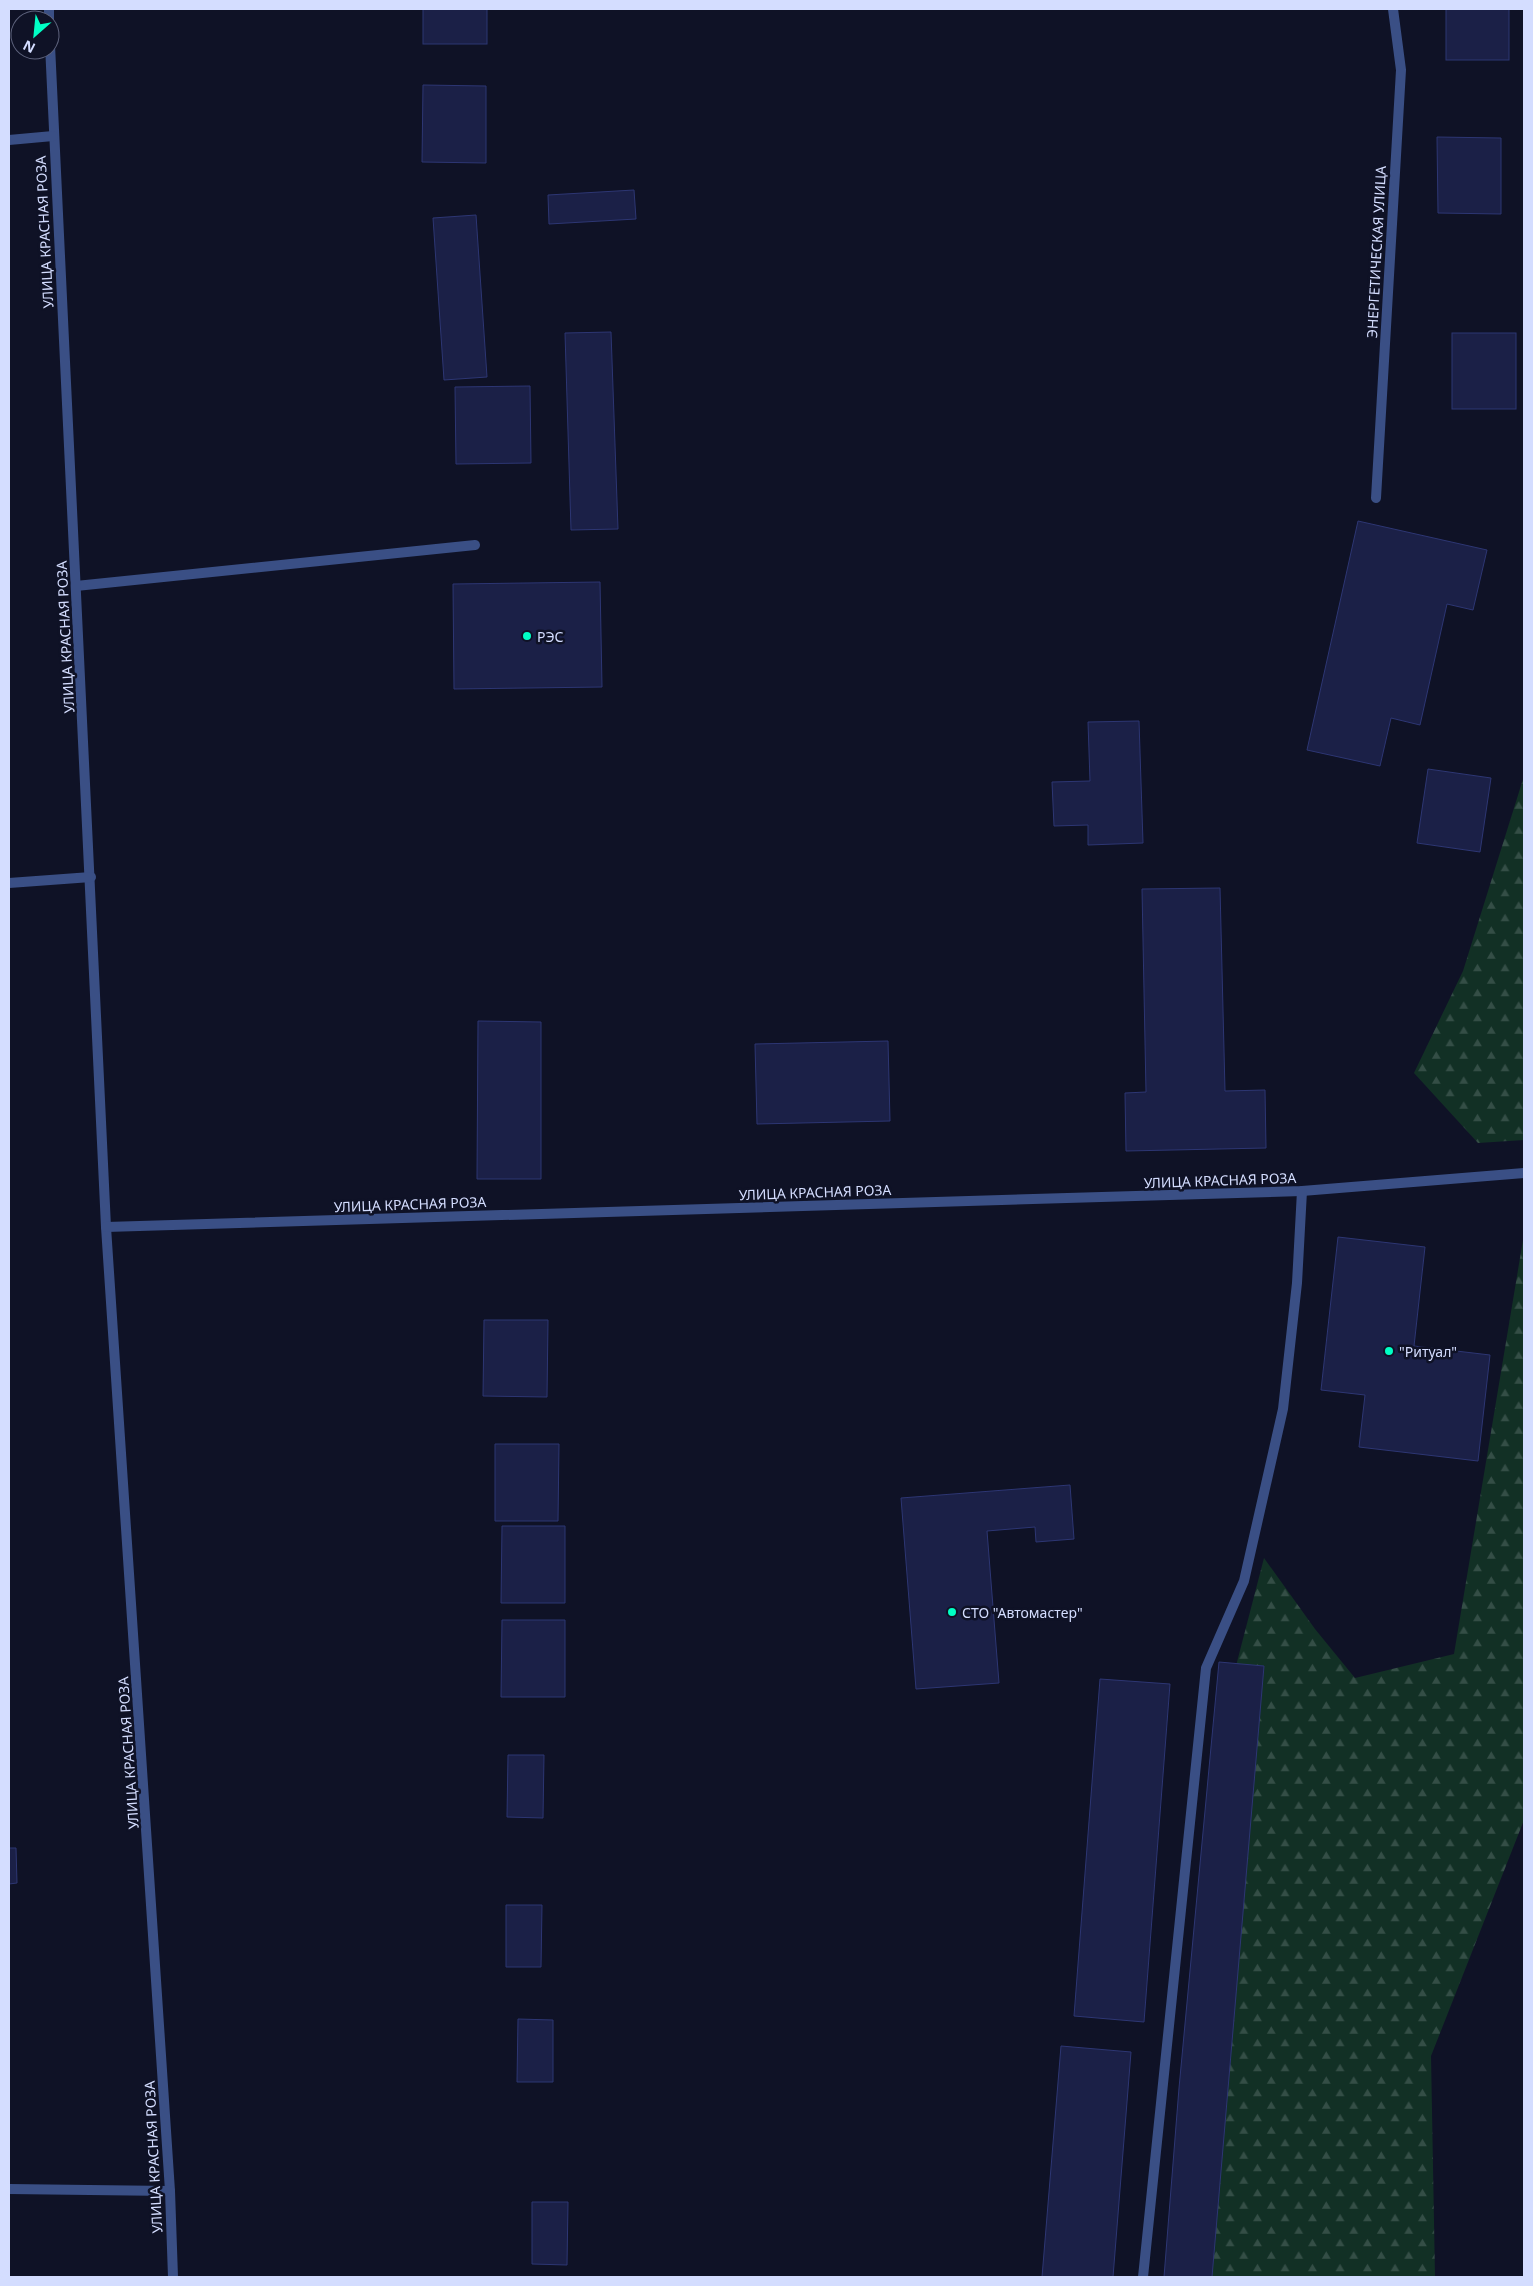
<svg xmlns="http://www.w3.org/2000/svg" width="1533" height="2286" viewBox="0 0 1533 2286" font-family="'Noto Sans',sans-serif">
<style>
.forest{fill:url(#forest-firs)}
.building{fill:#1b2047;stroke:#2d3673}
.lines{fill:none;stroke-linecap:round;stroke-linejoin:round}
.service{stroke:#3a4f85;stroke-width:10}
.minor{stroke:#3a4f85;stroke-width:10}
.poi-dot{fill:#00ffc5;stroke:#0f1226;stroke-width:2}
.labels{text-anchor:middle;dominant-baseline:central;stroke-width:5;stroke-linejoin:round;paint-order:stroke}
.street-label{font-size:14px;fill:#d4ddff;stroke:#0f1226}
.poi-label{font-size:14px;fill:#d4ddff;stroke:#0f1226;text-anchor:start}
</style>
<defs>
<pattern id="forest-firs" width="22" height="20" patternUnits="userSpaceOnUse" patternTransform="scale(1.25)"><rect width="22" height="20" fill="#123025"/><path d="M5 1l3.5 6h-7zM16 11l3.5 6h-7z" fill="#344e46"/></pattern>
</defs>
<rect width="100%" height="100%" fill="#0f1226"/>
<!-- forest -->
<g class="forest">
<polygon points="1524,776 1524,1140 1478,1143 1414,1073 1463,971"/>
<polygon points="1524,1234 1524,1820 1431,2056 1435,2277 1185,2277 1237,1662 1264,1558 1315,1629 1355,1678 1454,1654"/>
</g>
<!-- building -->
<g class="building">
<rect x="423" y="9" width="64" height="35"/>
<rect x="1446" y="9" width="63" height="51"/>
<polygon points="423,85 486,86 486,163 422,162"/>
<polygon points="1437,137 1501,138 1501,214 1438,213"/>
<polygon points="634,190 636,219 549,224 548,195"/>
<polygon points="476,215 487,377 444,380 433,218"/>
<polygon points="611,332 618,529 571,530 565,333"/>
<rect x="1452" y="333" width="64" height="76"/>
<polygon points="530,386 531,463 456,464 455,387"/>
<polygon points="1358,521 1487,550 1473,610 1447,604 1420,725 1391,718 1380,766 1307,750"/>
<polygon points="600,582 602,687 454,689 453,584"/>
<polygon points="1139,721 1143,843 1088,845 1088,825 1054,826 1052,782 1090,781 1088,722"/>
<polygon points="1428,769 1491,778 1480,852 1417,843"/>
<polygon points="1220,888 1225,1091 1265,1090 1266,1148 1126,1151 1125,1093 1146,1092 1142,889"/>
<polygon points="478,1021 541,1022 541,1179 477,1179"/>
<polygon points="888,1041 890,1121 757,1124 755,1044"/>
<polygon points="1338,1237 1425,1247 1414,1346 1490,1355 1478,1461 1359,1447 1365,1395 1321,1390"/>
<polygon points="484,1320 548,1320 547,1397 483,1396"/>
<polygon points="495,1444 559,1444 558,1521 495,1521"/>
<polygon points="1070,1485 1074,1539 1036,1542 1035,1527 987,1531 999,1683 916,1689 901,1498"/>
<polygon points="502,1526 565,1526 565,1603 501,1603"/>
<polygon points="502,1620 565,1620 565,1697 501,1697"/>
<polygon points="1219,1662 1264,1666 1212,2277 1164,2277 1179,2088"/>
<polygon points="1100,1679 1170,1684 1144,2022 1074,2016"/>
<polygon points="508,1755 544,1755 543,1818 507,1817"/>
<polygon points="9,1848 16,1848 17,1883 9,1884"/>
<polygon points="506,1905 542,1905 541,1967 506,1967"/>
<polygon points="518,2019 553,2020 553,2082 517,2082"/>
<polygon points="1061,2046 1131,2052 1113,2277 1042,2277"/>
<polygon points="532,2202 568,2202 567,2265 532,2264"/>
</g>
<g class="lines">
<!-- service -->
<polyline class="service" points="76,586 475,545"/>
<!-- minor -->
<g class="minor">
<polyline points="49,9 49,20"/>
<polyline points="50,45 106,1227 170,2191 173,2277"/>
<polyline points="9,140 53,136"/>
<polyline points="1376,498 1401,70 1393,9"/>
<polyline points="9,883 91,877"/>
<polyline points="106,1227 1302,1191 1524,1173"/>
<polyline points="9,2189 170,2191"/>
<polyline points="1143,2277 1206,1668 1244,1581 1283,1409 1297,1283 1302,1191"/>
</g>
</g>
<!-- markers -->
<g class="poi-dot">
<circle cx="527" cy="636" r="5"/>
<circle cx="1389" cy="1351" r="5"/>
<circle cx="952" cy="1612" r="5"/>
</g>
<g class="labels">
<!-- street labels -->
<g class="street-label">
<text transform="translate(44 232) rotate(-93)">УЛИЦА КРАСНАЯ РОЗА</text>
<text transform="translate(1376 252) rotate(-87)">ЭНЕРГЕТИЧЕСКАЯ УЛИЦА</text>
<text transform="translate(65 637) rotate(-93)">УЛИЦА КРАСНАЯ РОЗА</text>
<text transform="translate(1220 1180) rotate(-2)">УЛИЦА КРАСНАЯ РОЗА</text>
<text transform="translate(815 1192) rotate(-2)">УЛИЦА КРАСНАЯ РОЗА</text>
<text transform="translate(410 1204) rotate(-2)">УЛИЦА КРАСНАЯ РОЗА</text>
<text transform="translate(128 1753) rotate(-94)">УЛИЦА КРАСНАЯ РОЗА</text>
<text transform="translate(153 2157) rotate(-93)">УЛИЦА КРАСНАЯ РОЗА</text>
</g>
<!-- poi labels -->
<g class="poi-label">
<text x="537" y="636">РЭС</text>
<text x="1399" y="1351">"Ритуал"</text>
<text x="962" y="1612">СТО "Автомастер"</text>
</g>
</g>
<!-- border -->
<rect width="1533" height="2286" fill="none" stroke="#d4ddff" stroke-width="20"/>
<!-- north arrow -->
<g transform="translate(35 35) rotate(207)"><circle r="24" fill="#0f1226" stroke="#5e637d"/>
<path d="M0-4L9 19L0 12L-9 19Z" fill="#00ffc5"/>
<text y="-8" font-size="14" font-weight="bold" text-anchor="middle" fill="#d4ddff">N</text>
</g>
</svg>
